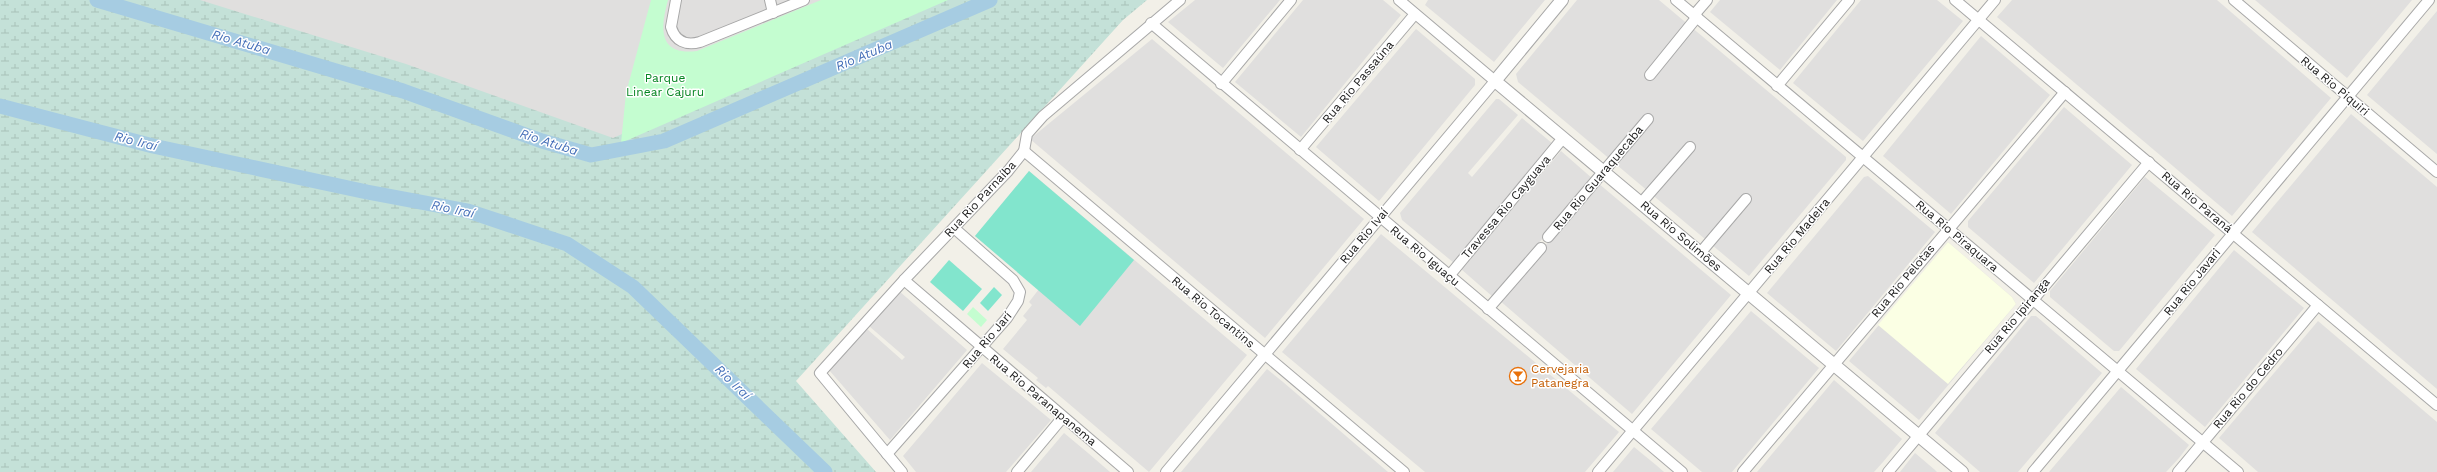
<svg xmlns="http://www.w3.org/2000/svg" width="2437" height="472" viewBox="0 0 2437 472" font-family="'Work Sans',sans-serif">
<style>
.residential{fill:#e0dfde}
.education{fill:#fbffe4}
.wetland{fill:url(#wetland-marsh)}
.park{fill:#c4fdd0}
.pitch{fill:#82e5cd}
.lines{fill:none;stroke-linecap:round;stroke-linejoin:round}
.river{stroke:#a6cce2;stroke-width:15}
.minor-casing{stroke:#a8a8a8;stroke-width:12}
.tertiary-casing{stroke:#a8a8a8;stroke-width:14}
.minor{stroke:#fff;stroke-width:10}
.tertiary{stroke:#fff;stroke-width:12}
.labels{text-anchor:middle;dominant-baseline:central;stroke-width:3;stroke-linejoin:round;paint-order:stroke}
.park-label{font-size:12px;fill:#058521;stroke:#fff}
.street-label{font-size:12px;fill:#212121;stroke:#fff}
.food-label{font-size:12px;fill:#c56008;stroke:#fff;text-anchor:start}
.water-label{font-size:13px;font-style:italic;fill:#4670b9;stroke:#fff}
</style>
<defs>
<pattern id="wetland-marsh" width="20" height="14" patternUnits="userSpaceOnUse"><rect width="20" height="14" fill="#c4e1d8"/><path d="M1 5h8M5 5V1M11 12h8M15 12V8" fill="none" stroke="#a8c1b9"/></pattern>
</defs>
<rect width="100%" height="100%" fill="#f2f0e8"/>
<!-- residential -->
<g class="residential">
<polygon points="93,0 995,0 601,172"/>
<polygon points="1195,0 1280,0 1223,68 1168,22"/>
<polygon points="1303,0 1383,0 1401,15 1301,137 1235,82"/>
<polygon points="1428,0 1545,0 1494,62 1425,5"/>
<polygon points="1577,0 1659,0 1846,157 1846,160 1749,276 1518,82 1516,74"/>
<polygon points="1720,0 1837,0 1780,70 1710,12"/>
<polygon points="1861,0 1937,0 1963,21 1863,141 1793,83"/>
<polygon points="2012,0 2217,0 2331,98 2232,216 1997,17"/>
<polygon points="2255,0 2412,0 2347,78"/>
<polygon points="2437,11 2437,154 2367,95"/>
<polygon points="1416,29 1475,79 1475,85 1379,201 1316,147"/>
<polygon points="1981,36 2050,95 1951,214 1883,156"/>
<polygon points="1152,39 1364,219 1265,338 1030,139"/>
<polygon points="1496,99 1499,99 1518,115 1468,173 1472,177 1522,118 1553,144 1454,263 1402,220 1400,213"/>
<polygon points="2064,107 2132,165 2034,283 1968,227 1968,221"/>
<polygon points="2351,114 2437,187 2437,389 2252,232"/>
<polygon points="1561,151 1593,179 1493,297 1461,269"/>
<polygon points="1029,171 1247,355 1149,472 1048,386 1046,388 1036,380 1038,378 1003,349 1027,320 1023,316 1032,305 1029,302 1039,289 975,236"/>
<polygon points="1868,176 1935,232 1836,351 1767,293 1864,177"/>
<polygon points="2145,177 2215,235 2119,351 2114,351 2050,297 2050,291"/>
<polygon points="1598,183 1731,295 1632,414 1499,300"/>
<polygon points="1381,234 1619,432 1585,472 1425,472 1282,352"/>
<polygon points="1948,242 2012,297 2016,304 1919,420 1849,361"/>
<polygon points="2234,250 2304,308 2205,427 2136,369"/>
<polygon points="899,291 967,350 890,440 829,370 867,329 902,360 905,357 869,326"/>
<polygon points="1751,311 1819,368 1732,472 1702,472 1651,429"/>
<polygon points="2031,316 2036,316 2102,373 2018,472 1980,472 1935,433"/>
<polygon points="2318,321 2437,422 2437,472 2258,472 2219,438"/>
<polygon points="982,363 1051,420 1006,472 916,472 903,456"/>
<polygon points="1267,369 1283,382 1388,472 1181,472"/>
<polygon points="1834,380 1902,439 1883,462 1874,472 1757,472"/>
<polygon points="2121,387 2189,445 2179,458 2166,472 2049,472"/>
<polygon points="1064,433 1088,453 1110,472 1031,472"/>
<polygon points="1634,447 1656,465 1664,472 1613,472"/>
<polygon points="1915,453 1935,470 1937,472 1900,472"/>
</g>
<!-- education -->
<polygon class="education" points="1948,242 2012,297 2016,304 1948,384 1878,325"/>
<!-- wetland -->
<polygon class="wetland" points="0,0 200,0 406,64 613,138 931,0 1147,0 1123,20 796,381 876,472 0,472"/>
<!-- park -->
<g class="park">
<path d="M651,0H668C660,28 658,56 697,51L821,0H948L621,143L626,93Z"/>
<polygon points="973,307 987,320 981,327 967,314"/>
</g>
<!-- pitch -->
<g class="pitch">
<polygon points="1029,171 1134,260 1080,326 975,236"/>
<polygon points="949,260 982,289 963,311 930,282"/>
<polygon points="994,287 1002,295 988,311 980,303"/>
</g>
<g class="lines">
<!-- river -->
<g class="river">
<polyline points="97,0 403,91 542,141 591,155 664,141 990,0"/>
<polyline points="0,106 153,146 367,192 468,211 567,244 633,287 825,472"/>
</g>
<!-- minor casing -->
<g class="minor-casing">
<g id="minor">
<path d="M676,0L671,27C675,41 686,46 700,42L804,0"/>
<polyline points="770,0 773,13"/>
<polyline points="1676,0 2238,472"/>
<polyline points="1955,0 2437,405"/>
<polyline points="2234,0 2437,172"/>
<polyline points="1694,15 1707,0"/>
<polyline points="1151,23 1682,472"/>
<polyline points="1650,75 1697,17"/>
<polyline points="1221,84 1291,0"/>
<polyline points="1777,86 1849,0"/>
<polyline points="1300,150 1415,14"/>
<polyline points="1024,151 1404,472"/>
<polyline points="1642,202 1690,147"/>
<polyline points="1548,237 1648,119"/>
<polyline points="1701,252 1746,199"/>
<polyline points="1449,276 1563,138"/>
<polyline points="904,280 1128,472"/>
<polyline points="1488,309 1541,248"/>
<polyline points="887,454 1007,318 1018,301 1020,292 1013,280 954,228"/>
<polyline points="902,472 820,373 904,280 1008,171 1024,151 1027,134 1043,116 1180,0"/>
<polyline points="1017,472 1063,417"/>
<polyline points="1166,472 1495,81 1399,0"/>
<polyline points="1598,472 1995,0"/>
<polyline points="1743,472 2065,92"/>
<polyline points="1888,472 2149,162"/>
<polyline points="2033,472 2429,0"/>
<polyline points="2178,472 2318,305"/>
</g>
</g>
<!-- tertiary casing -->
<g class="tertiary-casing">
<polyline id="tertiary" points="1562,0 1495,81 1962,472"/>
</g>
<!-- minor -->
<use href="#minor" class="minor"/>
<!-- tertiary -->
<use href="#tertiary" class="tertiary"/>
</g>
<!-- icons -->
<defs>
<g id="bar-ring" transform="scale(0.9)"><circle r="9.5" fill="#fff" stroke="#e8710a" stroke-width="1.5"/><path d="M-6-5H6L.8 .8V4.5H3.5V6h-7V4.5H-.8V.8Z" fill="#e8710a"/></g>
</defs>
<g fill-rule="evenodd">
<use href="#bar-ring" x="1518" y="376"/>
</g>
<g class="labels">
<!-- park labels -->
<g class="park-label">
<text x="665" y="78">Parque<tspan x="665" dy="14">Linear Cajuru</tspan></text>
</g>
<!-- street labels -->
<g class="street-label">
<text transform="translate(1358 82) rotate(-50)">Rua Rio Passaúna</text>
<text transform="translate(2335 86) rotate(40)">Rua Rio Piquiri</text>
<text transform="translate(1598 178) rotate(-50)">Rua Rio Guaraquecaba</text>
<text transform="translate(980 199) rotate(-47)">Rua Rio Parnaíba</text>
<text transform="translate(2197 202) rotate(40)">Rua Rio Paraná</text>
<text transform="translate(1506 207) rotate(-50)">Travessa Rio Cayguava</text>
<text transform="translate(1364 236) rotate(-50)">Rua Rio Ivaí</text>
<text transform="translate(1681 236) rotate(40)">Rua Rio Solimões</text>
<text transform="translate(1797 236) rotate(-50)">Rua Rio Madeira</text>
<text transform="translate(1957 236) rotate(40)">Rua Rio Piraquara</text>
<text transform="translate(1425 256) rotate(40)">Rua Rio Iguaçu</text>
<text transform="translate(1903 281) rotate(-50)">Rua Rio Pelotas</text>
<text transform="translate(2192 282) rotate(-51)">Rua Rio Javari</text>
<text transform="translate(1213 312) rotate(40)">Rua Rio Tocantins</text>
<text transform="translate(2017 316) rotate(-50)">Rua Rio Ipiranga</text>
<text transform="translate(987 340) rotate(-50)">Rua Rio Jarí</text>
<text transform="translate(2248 388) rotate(-50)">Rua Rio do Cedro</text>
<text transform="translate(1043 400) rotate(40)">Rua Rio Paranapanema</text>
</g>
<!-- food labels -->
<g class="food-label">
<text x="1531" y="369">Cervejaria<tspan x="1531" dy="14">Patanegra</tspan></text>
</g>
<!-- water labels -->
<g class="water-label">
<text transform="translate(241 42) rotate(16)">Rio Atuba</text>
<text transform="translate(864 55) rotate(-23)">Rio Atuba</text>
<text transform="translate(136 141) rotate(14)">Rio Iraí</text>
<text transform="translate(549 142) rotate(18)">Rio Atuba</text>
<text transform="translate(453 209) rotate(12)">Rio Iraí</text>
<text transform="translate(733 382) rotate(44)">Rio Iraí</text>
</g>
</g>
</svg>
